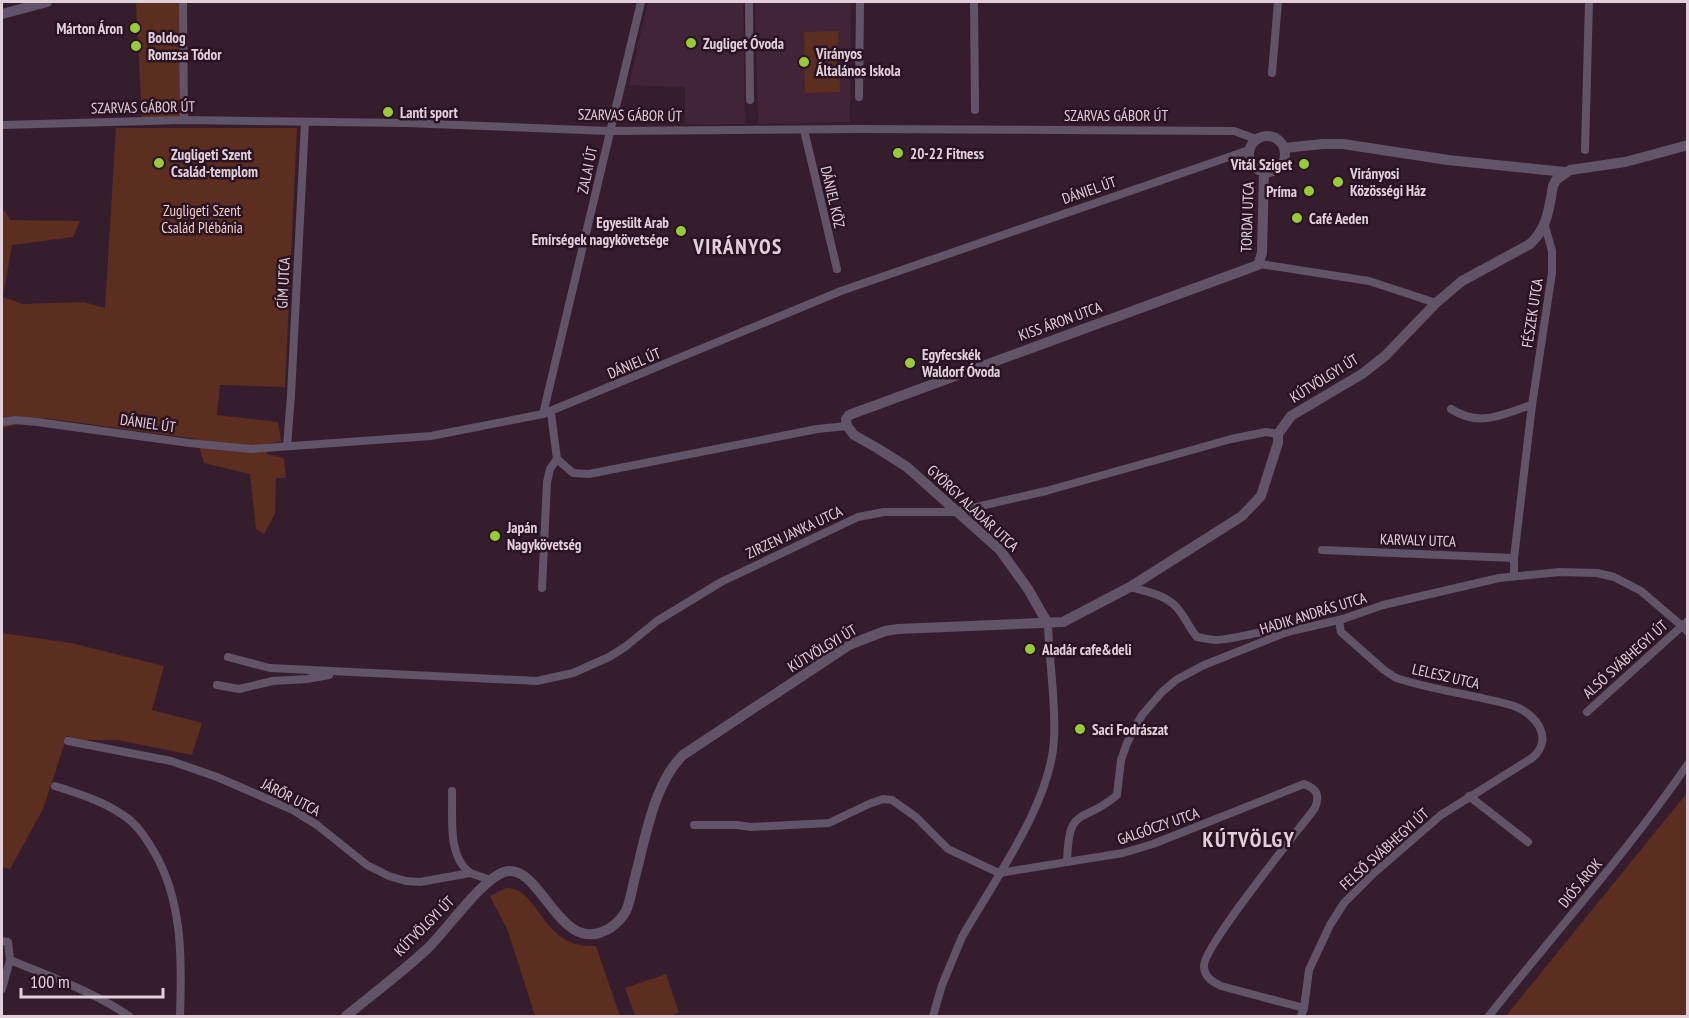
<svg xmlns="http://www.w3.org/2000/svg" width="1689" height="1018" viewBox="0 0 1689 1018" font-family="'PT Sans Narrow',sans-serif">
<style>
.built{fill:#422438}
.green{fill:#5b2e1f}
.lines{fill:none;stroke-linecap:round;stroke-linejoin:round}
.minor{stroke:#615469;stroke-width:8}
.tertiary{stroke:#615469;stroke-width:10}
.poi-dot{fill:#97cc38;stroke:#2a1323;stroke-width:2}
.labels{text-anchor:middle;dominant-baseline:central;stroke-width:5;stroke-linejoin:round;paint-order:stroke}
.poi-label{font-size:15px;font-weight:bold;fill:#e1d0da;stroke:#2a1323;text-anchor:start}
.street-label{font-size:15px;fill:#e1d0da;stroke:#2a1323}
.park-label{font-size:15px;fill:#f3cec2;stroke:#2a1323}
.district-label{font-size:21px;font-weight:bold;letter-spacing:1.5px;fill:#e1d0da;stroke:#2a1323}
</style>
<rect width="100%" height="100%" fill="#351d2d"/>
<!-- built -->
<g class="built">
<polygon points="648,2 743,2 745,124 685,124 685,87 629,85"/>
<polygon points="755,2 851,2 850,122 758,124"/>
</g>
<!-- green -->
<g class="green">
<polygon points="136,2 181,2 184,120 142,121"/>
<polygon points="838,31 840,92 805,93 804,32"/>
<polygon points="116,128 297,128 285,387 220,385 217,415 278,422 281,441 267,444 267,454 284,458 286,478 276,478 275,514 264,534 256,529 250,474 204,463 197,439 44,418 2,428 2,212 5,211 10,220 80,221 73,237 12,245 3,297 23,304 84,302 105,308"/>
<polygon points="2,633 71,643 164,666 152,710 202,723 192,755 117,740 80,740 67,736 43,809 10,869 2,867"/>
<polygon points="1687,793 1687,1016 1506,1016"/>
<path d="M506,888C541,888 540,949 596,946L620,1016H535L508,931L490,896Z"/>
<polygon points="666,974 679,1013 669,1016 635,1016 625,988"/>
</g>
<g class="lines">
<!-- minor -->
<g class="minor">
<polyline points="183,2 184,120"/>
<polyline points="749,2 750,100"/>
<polyline points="974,2 975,110"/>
<polyline points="1272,73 1278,2"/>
<polyline points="859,97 860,2"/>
<polyline points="2,125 184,120 407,123 609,131 859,129 1234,131 1256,139"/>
<polyline points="804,130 837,269"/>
<polyline points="1585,150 1589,2"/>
<polyline points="1260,264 1369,281 1436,303"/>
<path d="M1451,409C1481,428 1502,414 1532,405"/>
<polyline points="543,414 641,2"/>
<polyline points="2,422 15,420 37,422 189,443 251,449 431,436 543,414 841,291 1249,150"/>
<polyline points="287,446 291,395 305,122"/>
<polyline points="557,459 573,473 589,474 817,429 847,426"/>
<polyline points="1322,550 1514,558"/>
<polyline points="1514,575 1514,558 1532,405 1552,273 1552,251 1545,226"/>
<path d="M1130,587C1148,592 1170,595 1181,613C1187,621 1190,629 1197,637C1203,638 1210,640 1216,640C1240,639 1262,628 1287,632"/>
<polyline points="542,588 547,482 550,469 557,459 551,413"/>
<polyline points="228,657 270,668 537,681 573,673 609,657 625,647 657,621 721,582 858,517 884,512 955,512 1046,491 1231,439 1266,432 1278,434"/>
<polyline points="217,685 239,689 273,681 307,679 329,675"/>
<polyline points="1587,712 1682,626 1688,632"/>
<polyline points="68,741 171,761 217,777 293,810 317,825 367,865 389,876 406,881 420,882 470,873 491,880"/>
<path d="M55,786C79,794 103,801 123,815C136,823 145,837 153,850C183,900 182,960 180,1016"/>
<path d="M452,791C453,819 447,855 470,873"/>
<polyline points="1469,796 1528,842"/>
<path d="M694,825H737L751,827L829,823L869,804L883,799L892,800L916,817L948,849L999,873L1123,853L1153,844L1304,784C1317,789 1320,795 1315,808C1297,832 1203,947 1204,966C1204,977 1213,982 1221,986L1304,1008"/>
<path d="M1067,862C1069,803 1081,826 1117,795L1121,760L1127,743L1142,715L1162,692L1176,680L1204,665L1287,632L1343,619L1383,605L1499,578L1560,572L1597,573L1614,577L1641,591L1682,626L1688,621"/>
<polyline points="2,941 8,942 10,960 2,989"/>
<path d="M10,960C51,977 92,991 129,1016"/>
<path d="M933,1016L942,985L962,937C993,882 1052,802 1054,738C1056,700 1049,662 1048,624"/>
<path d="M1301,1016L1304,1008L1309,970L1330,925L1344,903L1374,873L1441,815L1532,758C1555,739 1536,714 1514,706C1504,702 1492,701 1482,698C1453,692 1424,687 1396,678L1384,670L1341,632L1339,621L1343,619"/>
<path d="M1489,1016C1555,932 1627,853 1688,764"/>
</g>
<!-- tertiary -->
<g class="tertiary">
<polyline points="2,14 47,2"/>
<circle cx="1267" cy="154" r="18"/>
<polyline points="1284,148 1323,144 1343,144 1448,160 1565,172"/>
<polyline points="1048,624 1028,589 1000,550 907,467 877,448 854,435 847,426 846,419 849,415 1258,265 1262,253 1264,172"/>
<path d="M346,1016C373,994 401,973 427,949C446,931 481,880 504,872C541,860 559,960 610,928C616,924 622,918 626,911C630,902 632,890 634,881C645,841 653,784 683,755L849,645L885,631L898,629L1063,622L1130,587L1242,516L1261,496L1278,443V434L1291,416L1362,374L1385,356L1436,303L1462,281L1530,244C1548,228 1549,207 1553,186L1556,180L1570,170L1625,162L1688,145"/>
</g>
</g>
<!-- markers -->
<g class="poi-dot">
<circle cx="135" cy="28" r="6"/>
<circle cx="691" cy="43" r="6"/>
<circle cx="136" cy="46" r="6"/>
<circle cx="804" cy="62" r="6"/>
<circle cx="388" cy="112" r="6"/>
<circle cx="898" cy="153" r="6"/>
<circle cx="159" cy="163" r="6"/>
<circle cx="1304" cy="164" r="6"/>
<circle cx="1338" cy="182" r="6"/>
<circle cx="1309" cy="191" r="6"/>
<circle cx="1297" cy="218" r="6"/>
<circle cx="681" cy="231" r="6"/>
<circle cx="910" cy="363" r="6"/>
<circle cx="495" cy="536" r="6"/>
<circle cx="1030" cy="649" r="6"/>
<circle cx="1080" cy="729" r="6"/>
</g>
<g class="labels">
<!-- poi labels -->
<g class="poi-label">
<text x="123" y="28" text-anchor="end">Márton Áron</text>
<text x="148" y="37">Boldog<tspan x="148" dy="17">Romzsa Tódor</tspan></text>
<text x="703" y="43">Zugliget Óvoda</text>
<text x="816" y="53">Virányos<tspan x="816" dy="17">Általános Iskola</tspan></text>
<text x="400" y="112">Lanti sport</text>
<text x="910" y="153">20-22 Fitness</text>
<text x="171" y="154">Zugligeti Szent<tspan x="171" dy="17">Család-templom</tspan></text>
<text x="1292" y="164" text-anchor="end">Vitál Sziget</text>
<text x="1350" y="173">Virányosi<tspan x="1350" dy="17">Közösségi Ház</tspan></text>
<text x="1297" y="191" text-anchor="end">Príma</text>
<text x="1309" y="218">Café Aeden</text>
<text x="669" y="222" text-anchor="end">Egyesült Arab<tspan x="669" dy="17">Emírségek nagykövetsége</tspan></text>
<text x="922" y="354">Egyfecskék<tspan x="922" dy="17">Waldorf Óvoda</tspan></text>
<text x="507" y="527">Japán<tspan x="507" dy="17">Nagykövetség</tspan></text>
<text x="1042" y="649">Aladár cafe&amp;deli</text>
<text x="1092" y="729">Saci Fodrászat</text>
</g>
<!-- street labels -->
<g class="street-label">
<text transform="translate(143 107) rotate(-1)">SZARVAS GÁBOR ÚT</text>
<text transform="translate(630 115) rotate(1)">SZARVAS GÁBOR ÚT</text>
<text x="1116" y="115">SZARVAS GÁBOR ÚT</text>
<text transform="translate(587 170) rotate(-78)">ZALAI ÚT</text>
<text transform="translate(1089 190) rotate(-19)">DÁNIEL ÚT</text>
<text transform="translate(833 197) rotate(77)">DÁNIEL KÖZ</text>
<text transform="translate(1247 217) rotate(-88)">TORDAI UTCA</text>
<text transform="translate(283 283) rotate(-87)">GÍM UTCA</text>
<text transform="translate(1532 313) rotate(-81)">FÉSZEK UTCA</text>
<text transform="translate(1060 321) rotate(-20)">KISS ÁRON UTCA</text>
<text transform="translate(634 363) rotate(-23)">DÁNIEL ÚT</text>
<text transform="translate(1324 378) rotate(-32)">KÚTVÖLGYI ÚT</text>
<text transform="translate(148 423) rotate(8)">DÁNIEL ÚT</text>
<text transform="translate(973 508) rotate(43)">GYÖRGY ALADÁR UTCA</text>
<text transform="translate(794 532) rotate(-25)">ZIRZEN JANKA UTCA</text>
<text transform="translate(1418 540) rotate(2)">KARVALY UTCA</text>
<text transform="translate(1313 613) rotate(-17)">HADIK ANDRÁS UTCA</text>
<text transform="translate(822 648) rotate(-31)">KÚTVÖLGYI ÚT</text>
<text transform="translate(1625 659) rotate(-42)">ALSÓ SVÁBHEGYI ÚT</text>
<text transform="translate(1446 676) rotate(13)">LELESZ UTCA</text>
<text transform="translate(291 797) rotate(27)">JÁRŐR UTCA</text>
<text transform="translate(1158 826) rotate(-19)">GALGÓCZY UTCA</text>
<text transform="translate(1384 849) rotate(-42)">FELSŐ SVÁBHEGYI ÚT</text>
<text transform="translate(1580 883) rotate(-50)">DIÓS ÁROK</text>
<text transform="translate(424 926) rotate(-45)">KÚTVÖLGYI ÚT</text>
</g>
<!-- park labels -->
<g class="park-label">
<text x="202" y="210">Zugligeti Szent<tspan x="202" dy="17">Család Plébánia</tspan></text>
</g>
<!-- district labels -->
<g class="district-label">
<text x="738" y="246">VIRÁNYOS</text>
<text x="1249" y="839">KÚTVÖLGY</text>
</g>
</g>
<!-- border -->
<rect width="1689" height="1018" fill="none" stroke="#e1d0da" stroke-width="6"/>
<!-- scale -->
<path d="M21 988v9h142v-9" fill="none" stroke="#e1d0da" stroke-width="3"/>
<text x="30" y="988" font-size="18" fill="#e1d0da" stroke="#2a1323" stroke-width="4.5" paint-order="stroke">100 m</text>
</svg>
